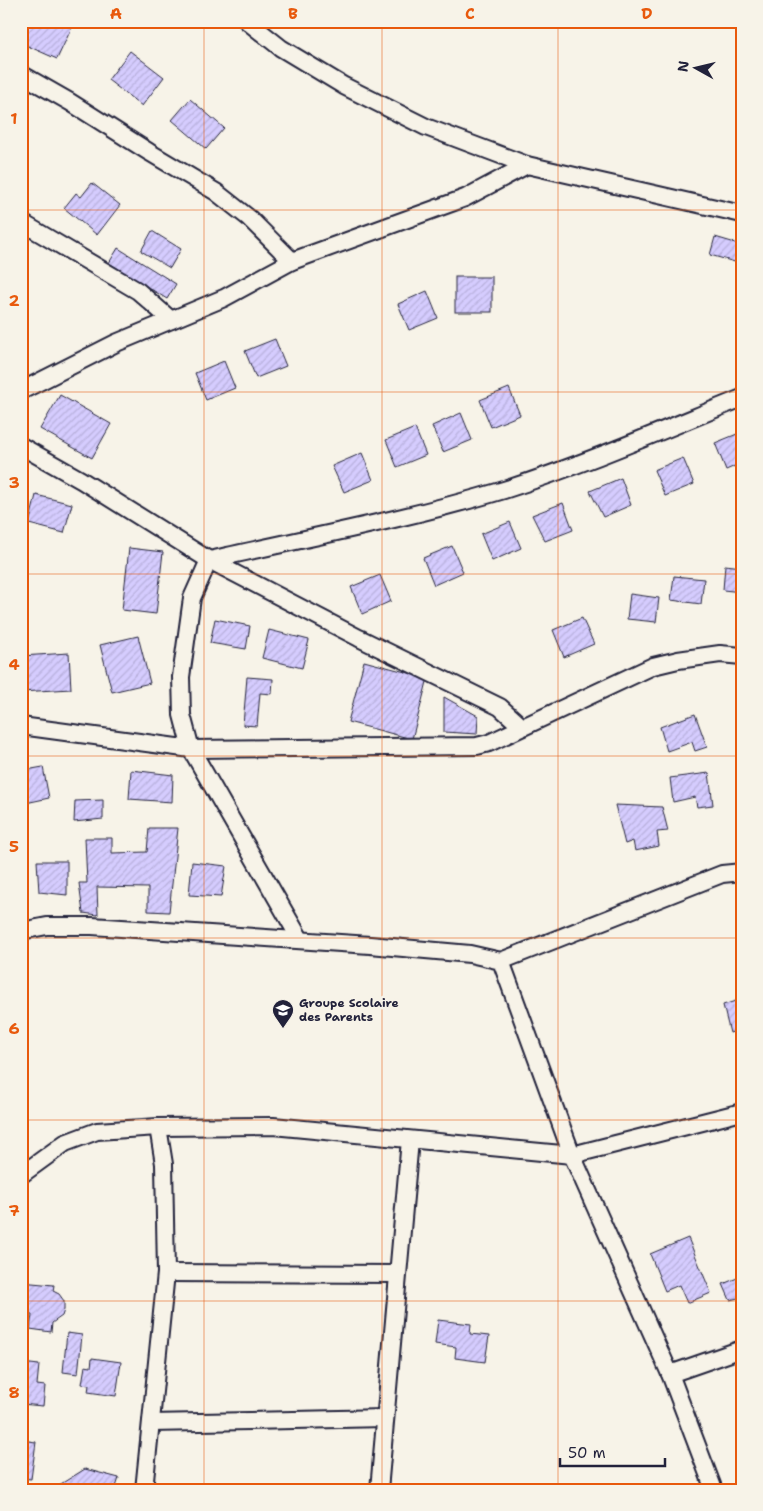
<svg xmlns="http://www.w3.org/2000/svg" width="763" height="1511" viewBox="0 0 763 1511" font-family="'Shantell Sans',sans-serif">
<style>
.building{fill:url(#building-hatch);stroke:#22223b}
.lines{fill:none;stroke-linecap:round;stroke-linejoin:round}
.minor-casing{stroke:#22223b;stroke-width:20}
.minor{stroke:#f7f3e8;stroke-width:16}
.grid{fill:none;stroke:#e8590c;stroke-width:1;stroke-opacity:0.55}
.labels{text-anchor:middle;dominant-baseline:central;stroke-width:5;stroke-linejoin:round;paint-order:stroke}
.poi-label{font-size:12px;font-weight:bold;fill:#22223b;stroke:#f7f3e8;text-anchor:start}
.neatline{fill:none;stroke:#e8590c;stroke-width:2}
.grid-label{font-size:16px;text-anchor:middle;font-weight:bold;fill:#e8590c}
</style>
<defs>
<pattern id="building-hatch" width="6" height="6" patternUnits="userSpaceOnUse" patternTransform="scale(1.25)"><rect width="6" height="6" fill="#d5ccfe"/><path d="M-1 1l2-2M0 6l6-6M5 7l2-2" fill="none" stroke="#b7afdb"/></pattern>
</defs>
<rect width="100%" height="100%" fill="#f7f3e8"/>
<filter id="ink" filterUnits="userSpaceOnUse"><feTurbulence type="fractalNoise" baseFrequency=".02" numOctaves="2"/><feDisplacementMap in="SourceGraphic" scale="10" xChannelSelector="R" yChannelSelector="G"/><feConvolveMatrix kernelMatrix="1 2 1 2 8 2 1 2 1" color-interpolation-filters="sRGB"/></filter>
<g filter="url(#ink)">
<!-- building -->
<g class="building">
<polygon points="21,21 66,21 73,25 57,59 21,43"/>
<polygon points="130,51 164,77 142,106 108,80"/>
<polygon points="190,99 224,128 206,149 172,120"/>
<polygon points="92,183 120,205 97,235 64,208 76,193 81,197"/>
<polygon points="152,231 181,249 170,268 141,251"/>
<polygon points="715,237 742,245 742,264 710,255"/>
<polygon points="118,248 176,284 167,299 109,263"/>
<rect x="455" y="277" width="37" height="35"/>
<polygon points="427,291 438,318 409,330 398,304"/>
<polygon points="275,339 286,366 256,378 245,351"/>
<polygon points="224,361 235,388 206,400 195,373"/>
<polygon points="509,388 520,415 491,427 480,400"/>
<polygon points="60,395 111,424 92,458 40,429"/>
<polygon points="461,413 472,440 443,452 432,426"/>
<polygon points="415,428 426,455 397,467 386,440"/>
<polygon points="742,432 742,463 726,470 715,443"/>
<polygon points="362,453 373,480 344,492 332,466"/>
<polygon points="683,458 694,484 665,496 654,470"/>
<polygon points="621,478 631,505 603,517 590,491"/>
<polygon points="36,495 72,504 64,533 29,524"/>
<polygon points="563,503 573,530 545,541 532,515"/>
<polygon points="510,522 521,548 492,561 481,534"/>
<polygon points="452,546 463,572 434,585 423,558"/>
<polygon points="129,548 163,552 156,614 122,610"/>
<polygon points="725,565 742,567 742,592 723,590"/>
<polygon points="380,575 391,601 362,614 351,587"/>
<polygon points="674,576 704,579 701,604 671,600"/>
<polygon points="630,594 659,598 656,622 627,619"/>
<polygon points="582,618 594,644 564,657 553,630"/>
<polygon points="215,619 250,626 246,649 210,643"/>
<polygon points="269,630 309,640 302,668 262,658"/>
<polygon points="138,636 150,683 112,692 100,645"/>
<polygon points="69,653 71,689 21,692 21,656"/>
<polygon points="364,661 428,678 412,739 348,722"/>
<polygon points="247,677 273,679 272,694 260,693 257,726 243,725"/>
<polygon points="444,697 478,716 477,734 444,732"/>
<polygon points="695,714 707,747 695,751 692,742 667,751 660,727"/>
<polygon points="43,767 49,798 21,804 21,771"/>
<polygon points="131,770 173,775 172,802 129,799"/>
<polygon points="709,773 713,805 697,807 695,797 673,802 670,778"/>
<polygon points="103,800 103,819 74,822 75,801"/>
<polygon points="615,805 662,807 668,831 657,832 659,846 635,851 633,841 625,844"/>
<polygon points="149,828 178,828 169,912 148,911 148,888 97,887 98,915 83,913 79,883 87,883 85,838 112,838 112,853 147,852"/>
<polygon points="37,861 67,861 67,895 39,892"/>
<polygon points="192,862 226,866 221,897 189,895"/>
<polygon points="742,999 742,1029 730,1033 723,1005"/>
<polygon points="688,1238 711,1293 687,1303 679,1285 665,1291 650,1254"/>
<polygon points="742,1276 742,1297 730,1300 723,1284"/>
<polygon points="21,1282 54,1285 53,1291 59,1294 64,1301 64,1310 62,1316 52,1323 51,1332 30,1329 32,1315 26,1314 27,1306 21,1305"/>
<polygon points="438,1320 471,1324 470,1334 489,1336 485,1362 455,1358 456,1347 435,1344"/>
<polygon points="67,1333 82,1335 78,1374 63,1372"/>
<polygon points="92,1358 121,1362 116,1396 88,1392 89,1385 82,1384 85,1366 91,1367"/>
<polygon points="22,1363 39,1365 37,1385 45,1386 43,1406 21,1404"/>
<polygon points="21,1440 36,1442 31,1479 21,1478"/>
<polygon points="85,1469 119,1478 115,1490 51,1490"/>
</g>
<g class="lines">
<!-- minor casing -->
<g class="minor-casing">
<g id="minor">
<polyline points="247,21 281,48 344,86 426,127 527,165 742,214"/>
<polyline points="21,74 70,102 149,152 216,192 249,218 292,261"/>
<polyline points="21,222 138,291 171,320"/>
<polyline points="21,391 116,343 224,298 292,261 465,198 527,165"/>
<polyline points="21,446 81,480 209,560 359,638 500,707 522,727"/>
<polyline points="21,726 191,749 477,746 489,743 653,666 678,660 720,654 742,656"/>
<polyline points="21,931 47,926 92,926 370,945 470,954 501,961 572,1155 670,1374 714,1490"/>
<path d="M300,939L191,749L182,715L181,677L192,598L209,560C307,538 407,519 504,490C585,464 663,430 742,398"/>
<polyline points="501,961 722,874 742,872"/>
<polyline points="21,1175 65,1143 97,1131 158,1127 273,1126 572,1155 742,1112"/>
<polyline points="166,1273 397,1274"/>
<polyline points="670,1374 742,1349"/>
<polyline points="151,1423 385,1418"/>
<polyline points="144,1490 166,1273 164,1164 158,1127"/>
<polyline points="379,1490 410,1140"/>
</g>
</g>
<!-- minor -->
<use href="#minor" class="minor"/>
</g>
</g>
<!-- grid -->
<path class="grid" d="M204,21V1490M382,21V1490M558,21V1490M21,210H742M21,392H742M21,574H742M21,756H742M21,938H742M21,1120H742M21,1301H742"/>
<!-- icons -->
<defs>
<g id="university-pin" transform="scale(1.125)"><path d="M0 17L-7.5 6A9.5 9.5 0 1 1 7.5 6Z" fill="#22223b" stroke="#f7f3e8"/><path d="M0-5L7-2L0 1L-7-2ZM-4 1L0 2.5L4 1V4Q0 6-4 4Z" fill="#fff"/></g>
</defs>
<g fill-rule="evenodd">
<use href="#university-pin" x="283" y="1010"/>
</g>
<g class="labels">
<!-- poi labels -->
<g class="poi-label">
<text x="299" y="1003">Groupe Scolaire<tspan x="299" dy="14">des Parents</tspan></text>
</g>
</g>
<!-- margin -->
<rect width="763" height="1511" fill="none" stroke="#f7f3e8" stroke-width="55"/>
<!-- north arrow -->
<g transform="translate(696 68) rotate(278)" stroke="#f7f3e8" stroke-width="4" paint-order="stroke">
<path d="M0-4L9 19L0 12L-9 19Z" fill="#22223b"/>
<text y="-8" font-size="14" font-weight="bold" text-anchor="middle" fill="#22223b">N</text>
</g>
<!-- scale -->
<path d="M560 1458v8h105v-8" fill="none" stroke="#22223b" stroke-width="2.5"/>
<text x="568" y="1458" font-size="15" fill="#22223b" stroke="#f7f3e8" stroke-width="4" paint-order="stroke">50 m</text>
<rect x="28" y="28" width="708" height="1456" class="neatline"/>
<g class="grid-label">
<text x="116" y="19">A</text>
<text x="293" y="19">B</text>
<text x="470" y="19">C</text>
<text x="647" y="19">D</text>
<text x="14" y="124">1</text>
<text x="14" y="306">2</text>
<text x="14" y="488">3</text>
<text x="14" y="670">4</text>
<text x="14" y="852">5</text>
<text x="14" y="1034">6</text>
<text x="14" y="1216">7</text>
<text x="14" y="1398">8</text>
</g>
</svg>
